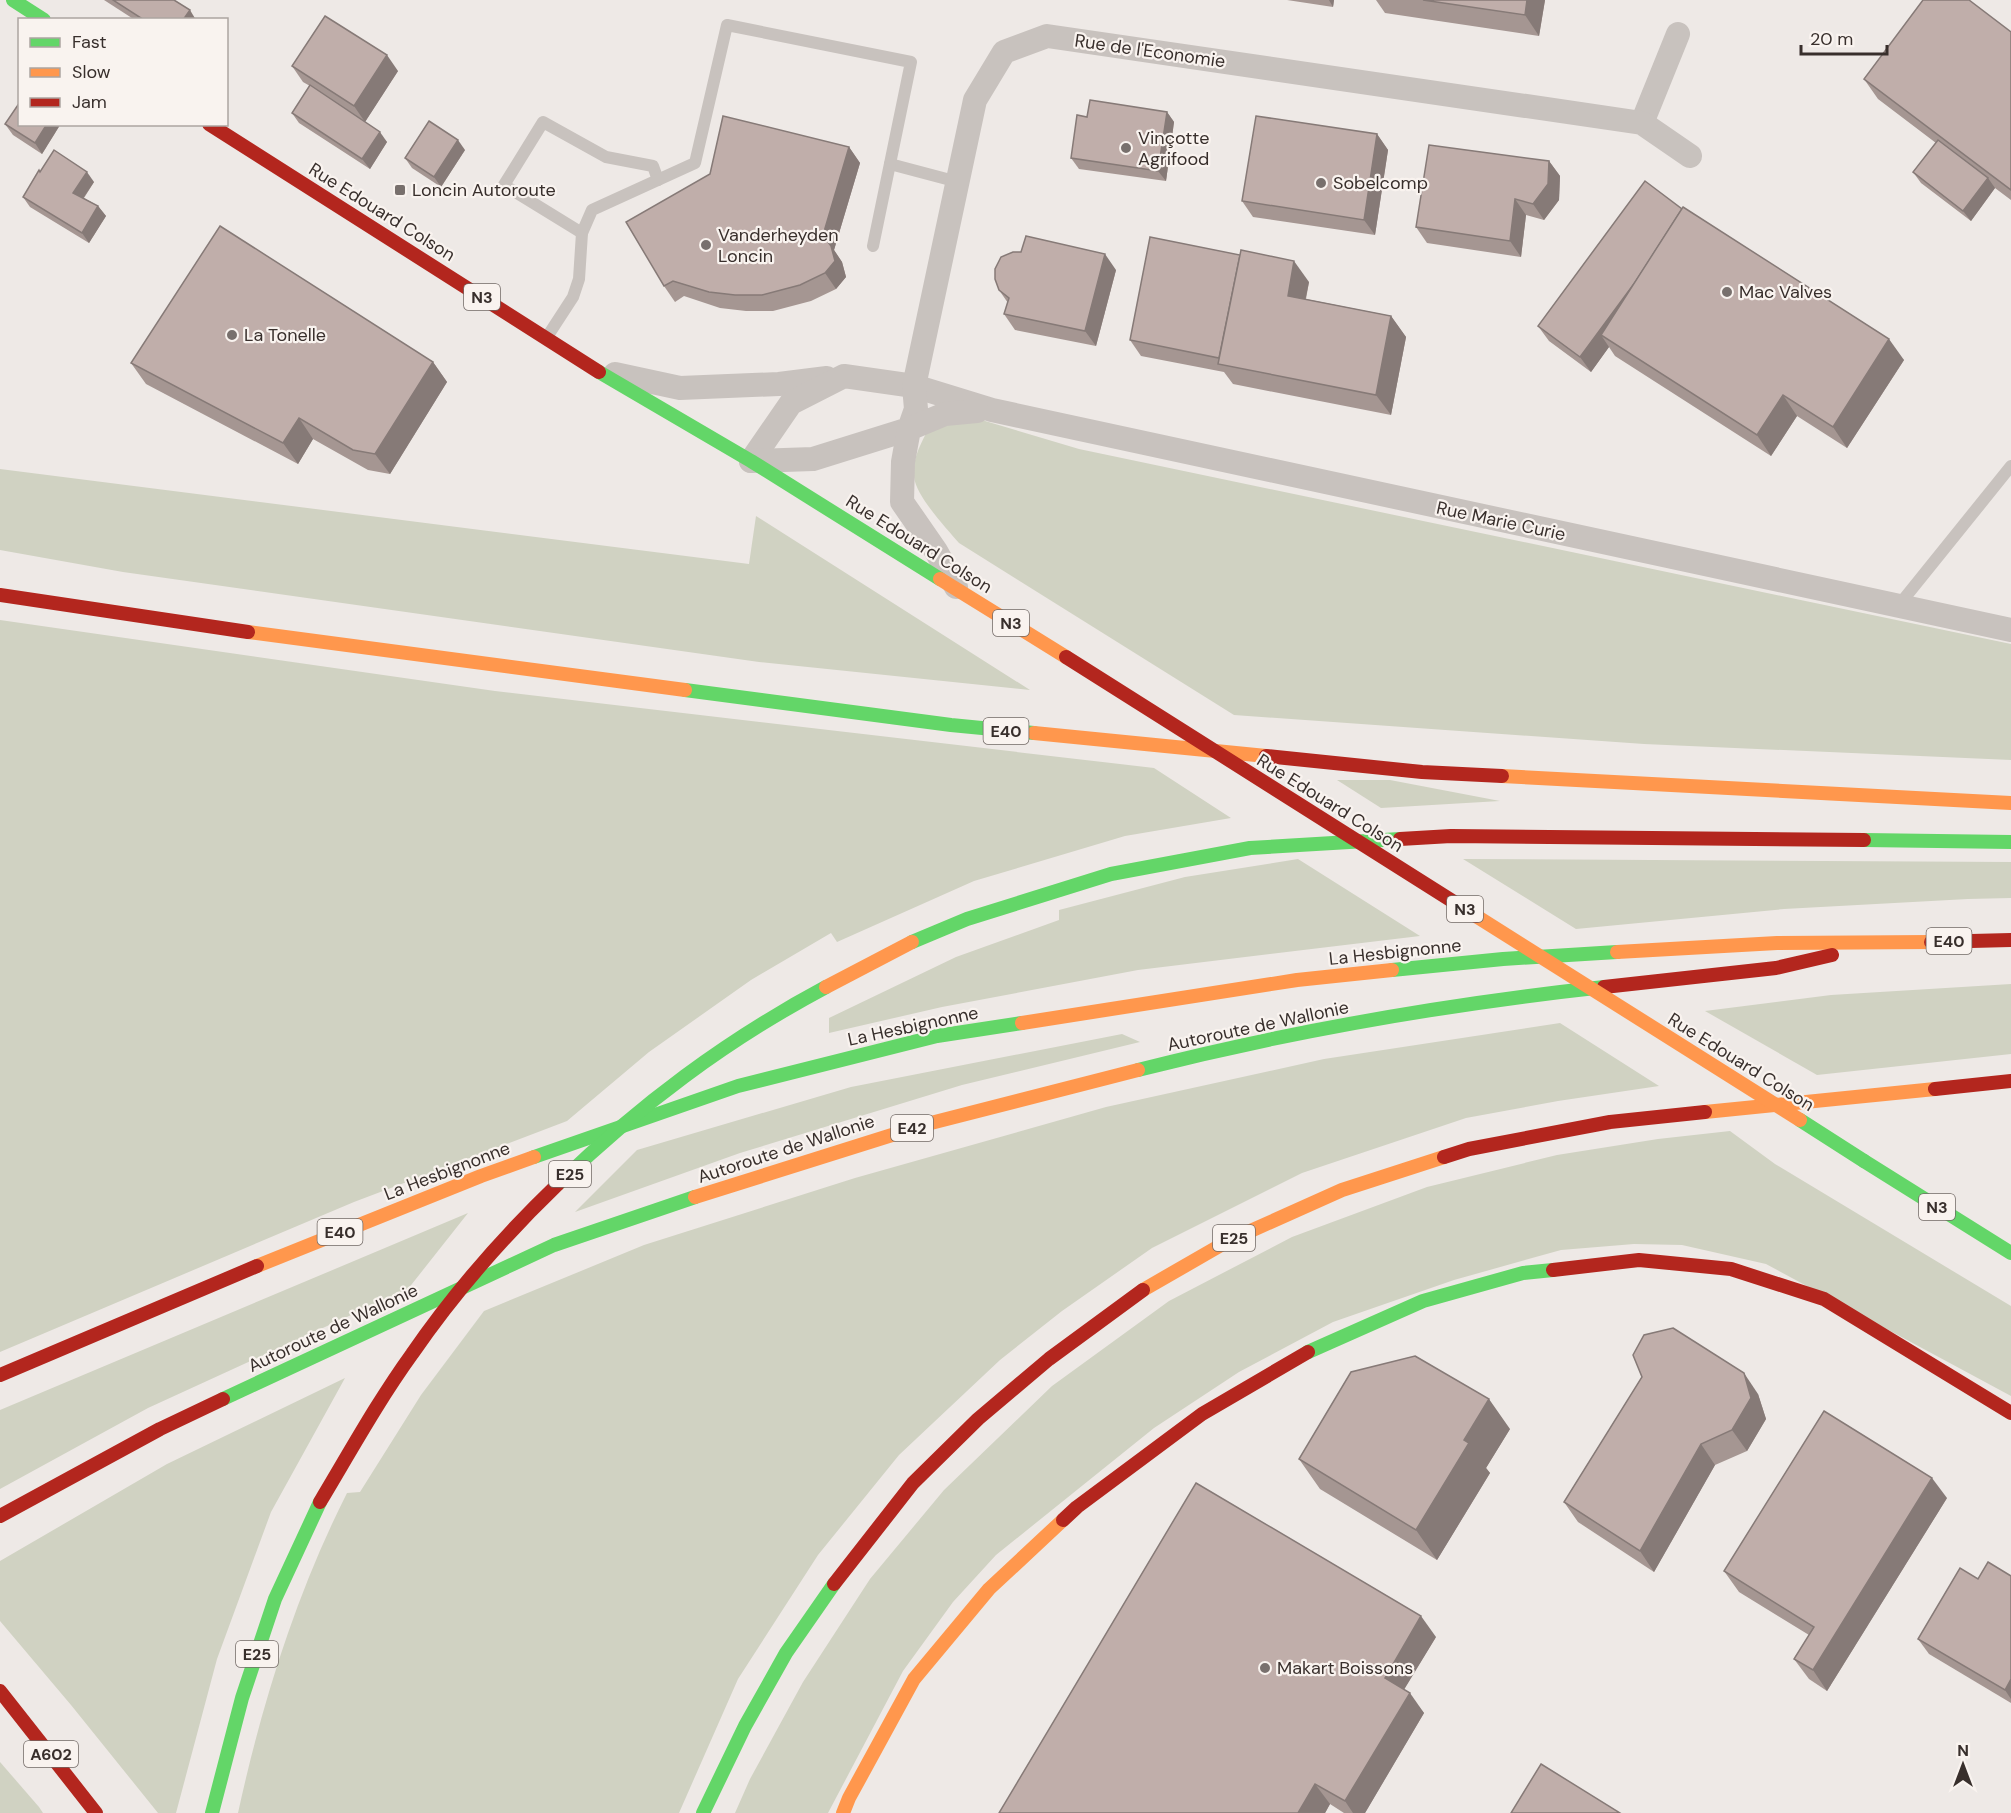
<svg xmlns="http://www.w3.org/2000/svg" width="2011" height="1813" viewBox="0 0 2011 1813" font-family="'DM Sans',sans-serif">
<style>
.green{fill:#d0d2c2}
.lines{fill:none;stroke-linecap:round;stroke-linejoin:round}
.lane{stroke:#c8c2be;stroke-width:12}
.street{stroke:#c8c2be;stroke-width:24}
.fast{stroke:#63d668;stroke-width:14}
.slow{stroke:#ff974d;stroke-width:14}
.jam{stroke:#b3261e;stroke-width:14}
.fast-bridge{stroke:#63d668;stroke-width:14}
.slow-bridge{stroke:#ff974d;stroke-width:14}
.jam-bridge{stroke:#b3261e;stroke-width:14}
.wall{fill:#a59692}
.shaded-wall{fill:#867a77}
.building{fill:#c0aeaa;stroke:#867a77;stroke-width:1.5}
.poi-dot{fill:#78706d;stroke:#f9f3ef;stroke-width:2}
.labels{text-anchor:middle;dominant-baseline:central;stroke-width:4.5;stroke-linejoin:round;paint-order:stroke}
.shield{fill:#f9f3ef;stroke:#726a66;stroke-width:1.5}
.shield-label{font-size:16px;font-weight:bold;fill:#382f2c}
.street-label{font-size:18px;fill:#382f2c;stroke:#f9f3ef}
.poi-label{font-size:18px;fill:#382f2c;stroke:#f9f3ef;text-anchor:start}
</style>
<rect width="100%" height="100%" fill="#eee9e6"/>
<!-- green -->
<g class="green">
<path d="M975,418L1079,449L2011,644V760L1644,744L1234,715L959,543C946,528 916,496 914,477C912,459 921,443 929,428Z"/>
<polygon points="0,469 749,564 756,516 1030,690 759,662 123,572 0,550"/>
<polygon points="0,620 495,691 1154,768 1231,818 1125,836 974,881 837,942 831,933 751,980 649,1052 567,1121 354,1202 0,1352"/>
<polygon points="1337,780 1390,780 1500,801 1381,808"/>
<polygon points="1298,859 1420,936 1138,970 942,1007 829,1033 829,1018 956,957 1059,920 1059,910 1185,877"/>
<polygon points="1463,859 2011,862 2011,898 1968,899 1784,909 1576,929"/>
<polygon points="2011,984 2011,1054 1817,1075 1705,1011 1831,995"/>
<path d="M1560,1023L1659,1086L1558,1101L1466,1118L1302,1173L1152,1248L1062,1311L1000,1360L899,1455L818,1555L738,1679L679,1813H238C262,1703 296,1594 347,1493L360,1492L421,1395L484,1311L644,1245L855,1178L1106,1107L1324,1059Z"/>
<polygon points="1122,1034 1140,1042 962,1085 740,1153 575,1212 637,1150 851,1087"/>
<polygon points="1730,1131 1775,1164 2011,1306 2011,1396 1766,1264 1682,1245 1634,1244 1561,1250 1454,1280 1333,1322 1239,1372 1154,1428 996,1555 953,1602 903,1671 828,1813 735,1813 750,1779 803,1682 870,1579 944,1490 1052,1386 1169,1301 1292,1237 1427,1187 1557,1155 1658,1139"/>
<polygon points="468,1213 408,1289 148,1408 0,1489 0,1410"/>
<polygon points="345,1378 271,1512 217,1659 176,1813 158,1813 71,1705 0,1621 0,1561 167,1464"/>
<polygon points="0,1762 39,1807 43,1813 0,1813"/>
</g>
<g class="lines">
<!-- lane -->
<g class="lane">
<polyline points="890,164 958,182"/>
<polyline points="582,233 504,185 543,122 606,157 653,166 658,180"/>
<polyline points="547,337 573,297 579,279 582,233 592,210 695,163 727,25 911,62 873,246"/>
<polyline points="1899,605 2011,466"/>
</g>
<!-- street -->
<g class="street">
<polyline points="1642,123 1678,34"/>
<polyline points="615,374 680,388 779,384 827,378"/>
<polyline points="751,461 791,403 844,376 914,386 992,410 2011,630"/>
<polyline points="751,461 813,459 909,429 916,409 914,386 975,100 1004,52 1047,36 1642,123 1690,156"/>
<polyline points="956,587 936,551 902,502 903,462 909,429 945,414 977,411"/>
</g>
<!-- fast -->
<g class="fast">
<polyline points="13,0 44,20"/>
<polyline points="599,372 751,461 940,579"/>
<polyline points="685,690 951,725 1034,733"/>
<polyline points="1864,840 2011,842"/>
<polyline points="912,942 967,919 1111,874 1250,848 1400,839"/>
<polyline points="1392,970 1503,959 1617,952"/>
<path d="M1138,1070C1291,1031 1448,1004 1604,987"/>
<polyline points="534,1157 738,1086 937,1036 1022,1023"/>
<polyline points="1864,1161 2011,1253"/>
<polyline points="1308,1352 1423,1301 1523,1273 1553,1270"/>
<polyline points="223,1399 554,1245 695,1197"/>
<polyline points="212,1813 242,1698 275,1599 320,1502"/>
<polyline points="703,1813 745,1726 786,1653 834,1584"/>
</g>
<!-- slow -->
<g class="slow">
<polyline points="940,579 1066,657"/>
<polyline points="248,632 685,690"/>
<polyline points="1034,733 1266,756"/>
<polyline points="1502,776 2011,803"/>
<polyline points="1617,952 1777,943 1931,942"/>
<polyline points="1022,1023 1297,980 1392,970"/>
<polyline points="1705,1112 1935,1089"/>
<polyline points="695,1197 927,1124 1138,1070"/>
<polyline points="257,1266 481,1176 534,1157"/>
<polyline points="1143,1290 1228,1241 1342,1190 1444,1157"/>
<polyline points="843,1813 849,1798 914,1679 989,1589 1063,1520"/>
</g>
<!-- jam -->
<g class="jam">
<polyline points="209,124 599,372"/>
<polyline points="0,595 248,632"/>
<polyline points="1266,756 1422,772 1502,776"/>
<polyline points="1400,839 1451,836 1864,840"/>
<polyline points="1931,942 2011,940"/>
<polyline points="1604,987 1776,968 1832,955"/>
<polyline points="1935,1089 2011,1081"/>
<polyline points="1444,1157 1469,1149 1610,1122 1705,1112"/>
<polyline points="1553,1270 1639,1260 1731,1269 1824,1299 2011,1413"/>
<polyline points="0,1375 257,1266"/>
<polyline points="0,1516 160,1429 223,1399"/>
<polyline points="1063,1520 1077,1507 1202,1414 1308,1352"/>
<polyline points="834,1584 913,1483 978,1419 1049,1359 1143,1290"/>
<polyline points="0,1691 96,1813"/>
</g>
<!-- fast-bridge -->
<g class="fast-bridge">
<polyline points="1800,1120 1864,1161"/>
<path d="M558,1184C640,1105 725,1041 826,987"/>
</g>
<!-- slow-bridge -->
<g class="slow-bridge">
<polyline points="1476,916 1800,1120"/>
<polyline points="826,987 912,942"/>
</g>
<!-- jam-bridge -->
<g class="jam-bridge">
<polyline points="1066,657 1476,916"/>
<path d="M320,1502C350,1452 378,1401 412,1354C454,1293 505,1235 558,1184"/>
</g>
</g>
<!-- wall -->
<g class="wall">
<polygon points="104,0 174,0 196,20 135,20"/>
<polygon points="1287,0 1334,0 1333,7"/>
<polygon points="1376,0 1545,0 1539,36 1385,13"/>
<polygon points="2011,32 2011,200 1995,188 1971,221 1921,183 1913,172 1936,143 1878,99 1864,79"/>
<polygon points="292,66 398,71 365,122 387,142 370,169 299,123 292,113 310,86 303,82"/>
<polygon points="1167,112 1174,122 1166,181 1079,169 1071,158"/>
<polygon points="5,124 60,124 60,125 42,154 13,135"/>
<polygon points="1377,134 1388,150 1375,235 1253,217 1242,201"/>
<polygon points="849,147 860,163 834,250 842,262 846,277 836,289 811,301 773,311 746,311 720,308 684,296 675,302 664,286"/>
<polygon points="465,150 441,187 412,168 405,158"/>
<polygon points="1549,161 1560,176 1559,200 1544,220 1526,215 1521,257 1427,243 1416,227"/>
<polygon points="40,171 94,182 84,198 98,206 106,216 89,243 30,207 23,197"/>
<polygon points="1682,209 1904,360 1847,448 1797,416 1771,456 1615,356 1609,347 1591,372 1549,341 1538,326"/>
<polygon points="1116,270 1096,346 1015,330 1004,314 1008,303 999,290"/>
<polygon points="1309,282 1306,299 1391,316 1406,337 1391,415 1233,384 1224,372 1141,356 1130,340"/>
<polygon points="433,362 447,382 390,474 368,470 313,439 298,464 146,384 131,363"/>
<polygon points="1642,1377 1758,1394 1766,1419 1747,1451 1715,1465 1654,1572 1578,1522 1564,1502"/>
<polygon points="1510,1429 1486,1468 1490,1473 1437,1560 1320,1489 1299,1459"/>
<polygon points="1947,1498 1827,1691 1809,1679 1794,1659 1809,1635 1739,1592 1724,1571"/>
<polygon points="2011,1576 2011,1703 1929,1654 1918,1639 1978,1579"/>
<polygon points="1436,1637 1404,1689 1424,1713 1365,1813 1344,1813 1330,1804 1325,1813 999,1813"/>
</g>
<!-- shaded-wall -->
<g class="shaded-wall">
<polygon points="1329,0 1334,0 1333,7"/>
<polygon points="1527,0 1545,0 1539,36 1525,15"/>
<polygon points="190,10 196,20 183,20"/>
<polygon points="387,55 398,71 365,122 354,106"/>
<polygon points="1167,112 1174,122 1166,181 1158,171"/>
<polygon points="47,124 60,124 60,125 42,154 35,143"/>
<polygon points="380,132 387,142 370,169 362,159"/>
<polygon points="1377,134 1388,150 1375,235 1364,220"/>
<polygon points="458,140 465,150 441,187 434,177"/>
<polygon points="849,147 860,163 834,250 842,262 846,277 836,289 825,273 823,235"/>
<polygon points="1549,161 1560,176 1559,200 1544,220 1533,204"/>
<polygon points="87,172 94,182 80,203 73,193"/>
<polygon points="1988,178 1995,188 1971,221 1963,211"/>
<polygon points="1515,199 1526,215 1521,257 1510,241"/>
<polygon points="98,206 106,216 89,243 82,233"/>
<polygon points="1687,212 1601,335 1609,347 1591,372 1580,357"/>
<polygon points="1105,254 1116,270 1096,346 1085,331"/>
<polygon points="1294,261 1309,282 1302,316 1288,296"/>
<polygon points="1391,316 1406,337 1391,415 1376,395"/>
<polygon points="1889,339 1904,360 1847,448 1833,427"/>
<polygon points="433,362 447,382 390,474 375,454"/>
<polygon points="1783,395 1797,416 1771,456 1757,435"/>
<polygon points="299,418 313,439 298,464 283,443"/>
<polygon points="1744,1373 1758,1394 1766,1419 1747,1451 1732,1430"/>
<polygon points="1489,1399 1510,1429 1486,1468 1490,1473 1437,1560 1416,1530 1464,1440"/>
<polygon points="1701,1444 1715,1465 1654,1572 1640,1551"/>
<polygon points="1932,1478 1947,1498 1827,1691 1813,1670"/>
<polygon points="1421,1616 1436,1637 1399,1698 1385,1678"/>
<polygon points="2011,1679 2011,1699 2005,1690"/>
<polygon points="1410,1693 1424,1713 1365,1813 1353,1813 1345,1801"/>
<polygon points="1315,1784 1330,1804 1325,1813 1298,1813"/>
</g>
<!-- building -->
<g class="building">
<polygon points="113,0 174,0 190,10 183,20 144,20"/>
<polygon points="1423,0 1527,0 1525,15"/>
<polygon points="1923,0 1969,0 2011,32 2011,190 1864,79"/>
<polygon points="325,16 387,55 354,106 292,66"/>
<polygon points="310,85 380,132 362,159 292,113"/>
<polygon points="1090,100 1167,112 1158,171 1071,158 1077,115 1087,117"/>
<polygon points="20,102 20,124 47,124 35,143 5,124"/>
<polygon points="723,116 849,147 823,235 831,246 835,261 825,273 800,285 762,295 735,295 709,292 673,281 664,286 626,222 710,174"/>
<polygon points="1256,116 1377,134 1364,220 1242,201"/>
<polygon points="429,121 458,140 434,177 405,158"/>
<polygon points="1938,140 1988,178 1963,211 1913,172"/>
<polygon points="1429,145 1549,161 1548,184 1533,204 1515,199 1510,241 1416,227"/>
<polygon points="54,150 87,172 73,193 98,206 82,233 23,197 39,170 40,172"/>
<polygon points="1645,181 1682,209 1636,281 1580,357 1538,326"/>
<polygon points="1683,207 1889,339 1833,427 1783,395 1757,435 1601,335"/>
<polygon points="220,226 433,362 375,454 353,450 299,418 283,443 131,363"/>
<polygon points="1026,236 1105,254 1085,331 1004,314 1009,298 999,290 995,279 995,269 1001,257 1013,252 1021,252"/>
<polygon points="1150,237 1240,255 1219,358 1130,340"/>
<polygon points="1241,250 1294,261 1288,296 1391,316 1376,395 1218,364"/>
<polygon points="1673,1328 1744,1373 1751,1398 1732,1430 1701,1444 1640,1551 1564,1502 1642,1377 1633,1355 1644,1335"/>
<polygon points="1415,1356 1489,1399 1464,1440 1469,1443 1416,1530 1299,1459 1351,1372"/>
<polygon points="1824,1411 1932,1478 1813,1670 1794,1659 1814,1627 1724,1571"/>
<polygon points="1196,1483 1421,1616 1385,1678 1410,1693 1345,1801 1315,1784 1298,1813 999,1813"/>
<polygon points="1988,1562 2011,1576 2011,1679 2005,1690 1918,1639 1960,1568 1978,1579"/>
<polygon points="1541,1764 1620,1813 1511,1813"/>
</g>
<!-- markers -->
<g class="poi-dot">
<circle cx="1126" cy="148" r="6"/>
<circle cx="1321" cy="183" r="6"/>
<rect x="394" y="184" width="12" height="12" rx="3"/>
<circle cx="706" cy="245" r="6"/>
<circle cx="1727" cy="292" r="6"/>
<circle cx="232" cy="335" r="6"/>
<circle cx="1265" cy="1668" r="6"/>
</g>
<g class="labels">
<!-- shield labels -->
<g class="shield">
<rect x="464" y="284" width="36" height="26" rx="4.5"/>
<rect x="993" y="610" width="36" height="26" rx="4.5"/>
<rect x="983.5" y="718" width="45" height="26" rx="4.5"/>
<rect x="1447" y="896" width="36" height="26" rx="4.5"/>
<rect x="1926.5" y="928" width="45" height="26" rx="4.5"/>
<rect x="891" y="1115" width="42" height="26" rx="4.5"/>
<rect x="549" y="1161" width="42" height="26" rx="4.5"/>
<rect x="1919" y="1194" width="36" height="26" rx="4.5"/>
<rect x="317.5" y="1219" width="45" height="26" rx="4.5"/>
<rect x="1213" y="1225" width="42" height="26" rx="4.5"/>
<rect x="236" y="1641" width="42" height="26" rx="4.5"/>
<rect x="24" y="1741" width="54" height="26" rx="4.5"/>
</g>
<g class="shield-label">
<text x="482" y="297">N3</text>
<text x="1011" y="623">N3</text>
<text x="1006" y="731">E40</text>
<text x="1465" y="909">N3</text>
<text x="1949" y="941">E40</text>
<text x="912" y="1128">E42</text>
<text x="570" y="1174">E25</text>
<text x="1937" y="1207">N3</text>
<text x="340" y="1232">E40</text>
<text x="1234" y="1238">E25</text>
<text x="257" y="1654">E25</text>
<text x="51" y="1754">A602</text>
</g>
<!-- street labels -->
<g class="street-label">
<text transform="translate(1150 51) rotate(8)">Rue de l'Economie</text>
<text transform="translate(382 212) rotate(32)">Rue Edouard Colson</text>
<text transform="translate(1501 521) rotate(12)">Rue Marie Curie</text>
<text transform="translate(919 544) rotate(32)">Rue Edouard Colson</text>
<text transform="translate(1330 803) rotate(32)">Rue Edouard Colson</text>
<text transform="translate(1395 952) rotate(-6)">La Hesbignonne</text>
<text transform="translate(913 1026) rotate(-12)">La Hesbignonne</text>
<text transform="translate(1258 1026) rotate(-12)">Autoroute de Wallonie</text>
<text transform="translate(1741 1062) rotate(32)">Rue Edouard Colson</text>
<text transform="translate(786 1149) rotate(-18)">Autoroute de Wallonie</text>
<text transform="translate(447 1171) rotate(-21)">La Hesbignonne</text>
<text transform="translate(333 1328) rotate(-25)">Autoroute de Wallonie</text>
</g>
<!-- poi labels -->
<g class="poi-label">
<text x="1138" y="138">Vinçotte<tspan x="1138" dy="21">Agrifood</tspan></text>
<text x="1333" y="183">Sobelcomp</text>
<text x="412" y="190">Loncin Autoroute</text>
<text x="718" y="235">Vanderheyden<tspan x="718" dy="21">Loncin</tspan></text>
<text x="1739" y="292">Mac Valves</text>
<text x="244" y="335">La Tonelle</text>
<text x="1277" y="1668">Makart Boissons</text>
</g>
</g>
<!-- legend -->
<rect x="18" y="18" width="210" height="108" fill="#f9f3ef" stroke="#aca5a1" stroke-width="1.5"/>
<rect x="30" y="38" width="30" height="9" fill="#63d668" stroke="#aca5a1" stroke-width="1.5"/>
<text x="72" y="48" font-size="18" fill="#382f2c">Fast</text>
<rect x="30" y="68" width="30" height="9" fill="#ff974d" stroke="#aca5a1" stroke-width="1.5"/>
<text x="72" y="78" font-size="18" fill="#382f2c">Slow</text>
<rect x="30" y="98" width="30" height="9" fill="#b3261e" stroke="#aca5a1" stroke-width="1.5"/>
<text x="72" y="108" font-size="18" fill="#382f2c">Jam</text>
<!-- north arrow -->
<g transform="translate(1963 1765)" stroke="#f9f3ef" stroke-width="4.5" paint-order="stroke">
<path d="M0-4.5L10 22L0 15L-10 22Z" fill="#382f2c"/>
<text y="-9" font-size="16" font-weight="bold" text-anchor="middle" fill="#382f2c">N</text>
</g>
<!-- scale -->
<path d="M1801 45v9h86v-9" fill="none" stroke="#382f2c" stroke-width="3"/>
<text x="1810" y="45" font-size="18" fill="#382f2c" stroke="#f9f3ef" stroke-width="4.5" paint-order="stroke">20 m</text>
</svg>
